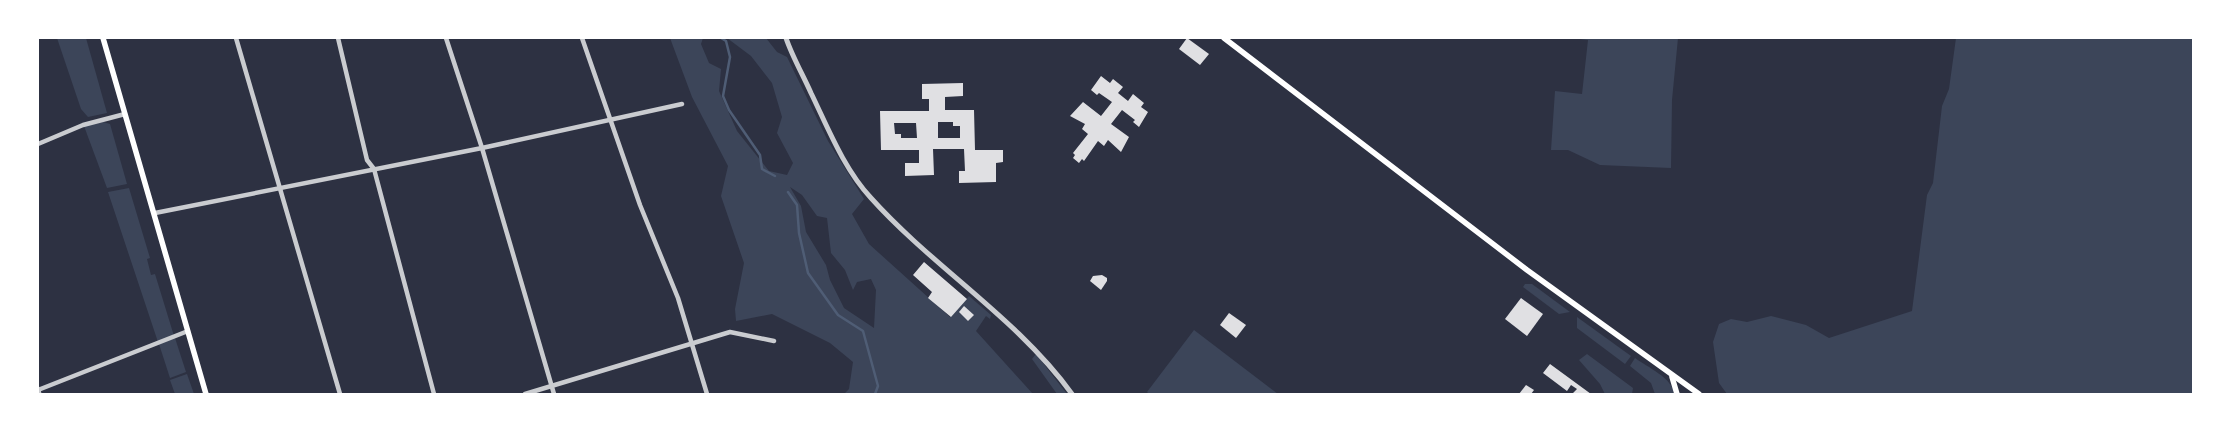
<svg xmlns="http://www.w3.org/2000/svg" width="2231" height="432" font-family="'Source Serif 4',serif">
<style>
.green{fill:#3c4559;fill-rule:evenodd}
.lines{fill:none;stroke-linecap:round;stroke-linejoin:round}
.stream{stroke:#4f5d75;stroke-width:2.5}
.building{fill:#e0e0e3;fill-rule:evenodd}
.minor{stroke:#caccd0;stroke-width:4.5}
.tertiary{stroke:#caccd0;stroke-width:5}
.secondary{stroke:#fff;stroke-width:5.5}
</style>
<rect width="100%" height="100%" fill="#2d3142"/>
<!-- green -->
<g class="green">
<path d="M57,38h29l21,75 -19,4 -7,-8z"/>
<path d="M670,38h33l-2,6 8,19 12,6 -2,22 18,40 32,40 18,4 6,-12 -16,-30 5,-16 -10,-34 -21,-27 -24,-18h39l11,14 10,5 41,84 36,58 -12,15 17,30 81,73 19,-21 22,19 -1,4 -4,-3 -10,15 57,63h-189l5,-5 4,-27 -23,-19 -58,-29 -36,7 -1,-12 9,-46 -23,-67 7,-30 -36,-69zM790,187l12,8 15,21 10,2 4,35 14,17 8,20 4,-8 14,-3 5,11 -2,38 -30,-20 -14,-28 -4,-15 -20,-33 -5,-26z"/>
<path d="M1572,38h106l-6,62 -1,68 -71,-3 -32,-15h-17l4,-59 27,3 6,-54z"/>
<path d="M1956,38h237v356h-466l-8,-11 -6,-41 6,-18 12,-5 16,3 24,-6 35,9 23,13 83,-27 15,-116 6,-12 9,-77 7,-17z"/>
<path d="M103,122l7,2 17,60 -20,4 -23,-62z"/>
<path d="M129,188l21,70 -3,1 4,16 4,-1 19,62 -16,6 -50,-150z"/>
<path d="M1525,284h7l38,28 -11,2 -36,-27z"/>
<path d="M1577,317l54,39 -6,8 -48,-36z"/>
<path d="M1194,330l84,64h-129l-2,-2z"/>
<path d="M175,338l11,34 -16,6 -11,-34z"/>
<path d="M1036,354l31,40h-10l-25,-35z"/>
<path d="M1587,354l46,34 -1,6h-27l-5,-10 -21,-24z"/>
<path d="M1635,358c12,9 38,20 39,36h-19l-4,-11 -21,-17z"/>
<path d="M187,374l7,20h-19l-5,-14z"/>
</g>
<g class="lines">
<!-- stream -->
<g class="stream">
<path d="M721,38l5,3 4,16 -7,39 6,14 31,45 2,14 13,7"/>
<path d="M788,192l9,13 2,28 9,40 30,42 25,16 15,55 -3,8"/>
</g>
</g>
<!-- building -->
<g class="building">
<path d="M1187,38l22,16 -9,11 -21,-16z"/>
<path d="M1101,76l9,7 3,-4 10,8 -5,6 10,8 5,-7 11,9 -3,4 7,5 -9,15 -6,-5 2,-2 -13,-10 -11,14 18,13 -8,15 -13,-12 -4,6 -6,-5 -14,20 -2,-2 -3,4 -6,-5 2,-3 -2,-2 15,-19 -6,-5 3,-5 -15,-8 13,-14 18,14 11,-14 -13,-9 -2,2 -6,-5z"/>
<path d="M963,83v13l-18,1v13h29l1,40h28v12l-7,1v19l-37,1v-12h6l-1,-22h-31l1,26 -29,1v-13h14v-13h-38l-1,-39h49v-12h-7v-15zM938,122h15v4h7v12h-22zM894,123h22l1,15h-16v-4h-6z"/>
<path d="M924,262l43,37 -16,18 -23,-19 4,-6 -19,-17z"/>
<path d="M1102,275l5,3v3l-6,9 -11,-9 3,-5z"/>
<path d="M1521,298l22,16 -16,22 -22,-17z"/>
<path d="M964,306l10,9 -6,6 -9,-9z"/>
<path d="M1229,313l17,12 -10,13 -16,-13z"/>
<path d="M1550,364l41,30h-19l5,-5 -6,-4 -4,6 -24,-18z"/>
<path d="M1526,385l8,5 -3,4h-12z"/>
</g>
<g class="lines">
<!-- minor -->
<g class="minor">
<path d="M236,38l104,356"/>
<path d="M338,38l29,122 7,9 60,225"/>
<path d="M446,38l36,110 72,246"/>
<path d="M582,38l58,167 38,93 29,96"/>
<path d="M38,144l45,-19 42,-11"/>
<path d="M155,213l327,-65 200,-44"/>
<path d="M38,390l150,-59"/>
<path d="M525,394l205,-62 44,9"/>
</g>
<!-- tertiary -->
<g class="tertiary">
<path d="M786,38c6,18 17,37 25,55 17,35 33,76 60,105 63,70 146,120 201,196"/>
<path d="M38,389l1,5"/>
</g>
<!-- secondary -->
<g class="secondary">
<path d="M103,38l103,356"/>
<path d="M1224,38l303,232 172,124"/>
<path d="M1672,377l5,17"/>
</g>
</g>
<!-- border -->
<rect width="2231" height="432" fill="none" stroke="#ffffff" stroke-width="78"/>
</svg>
